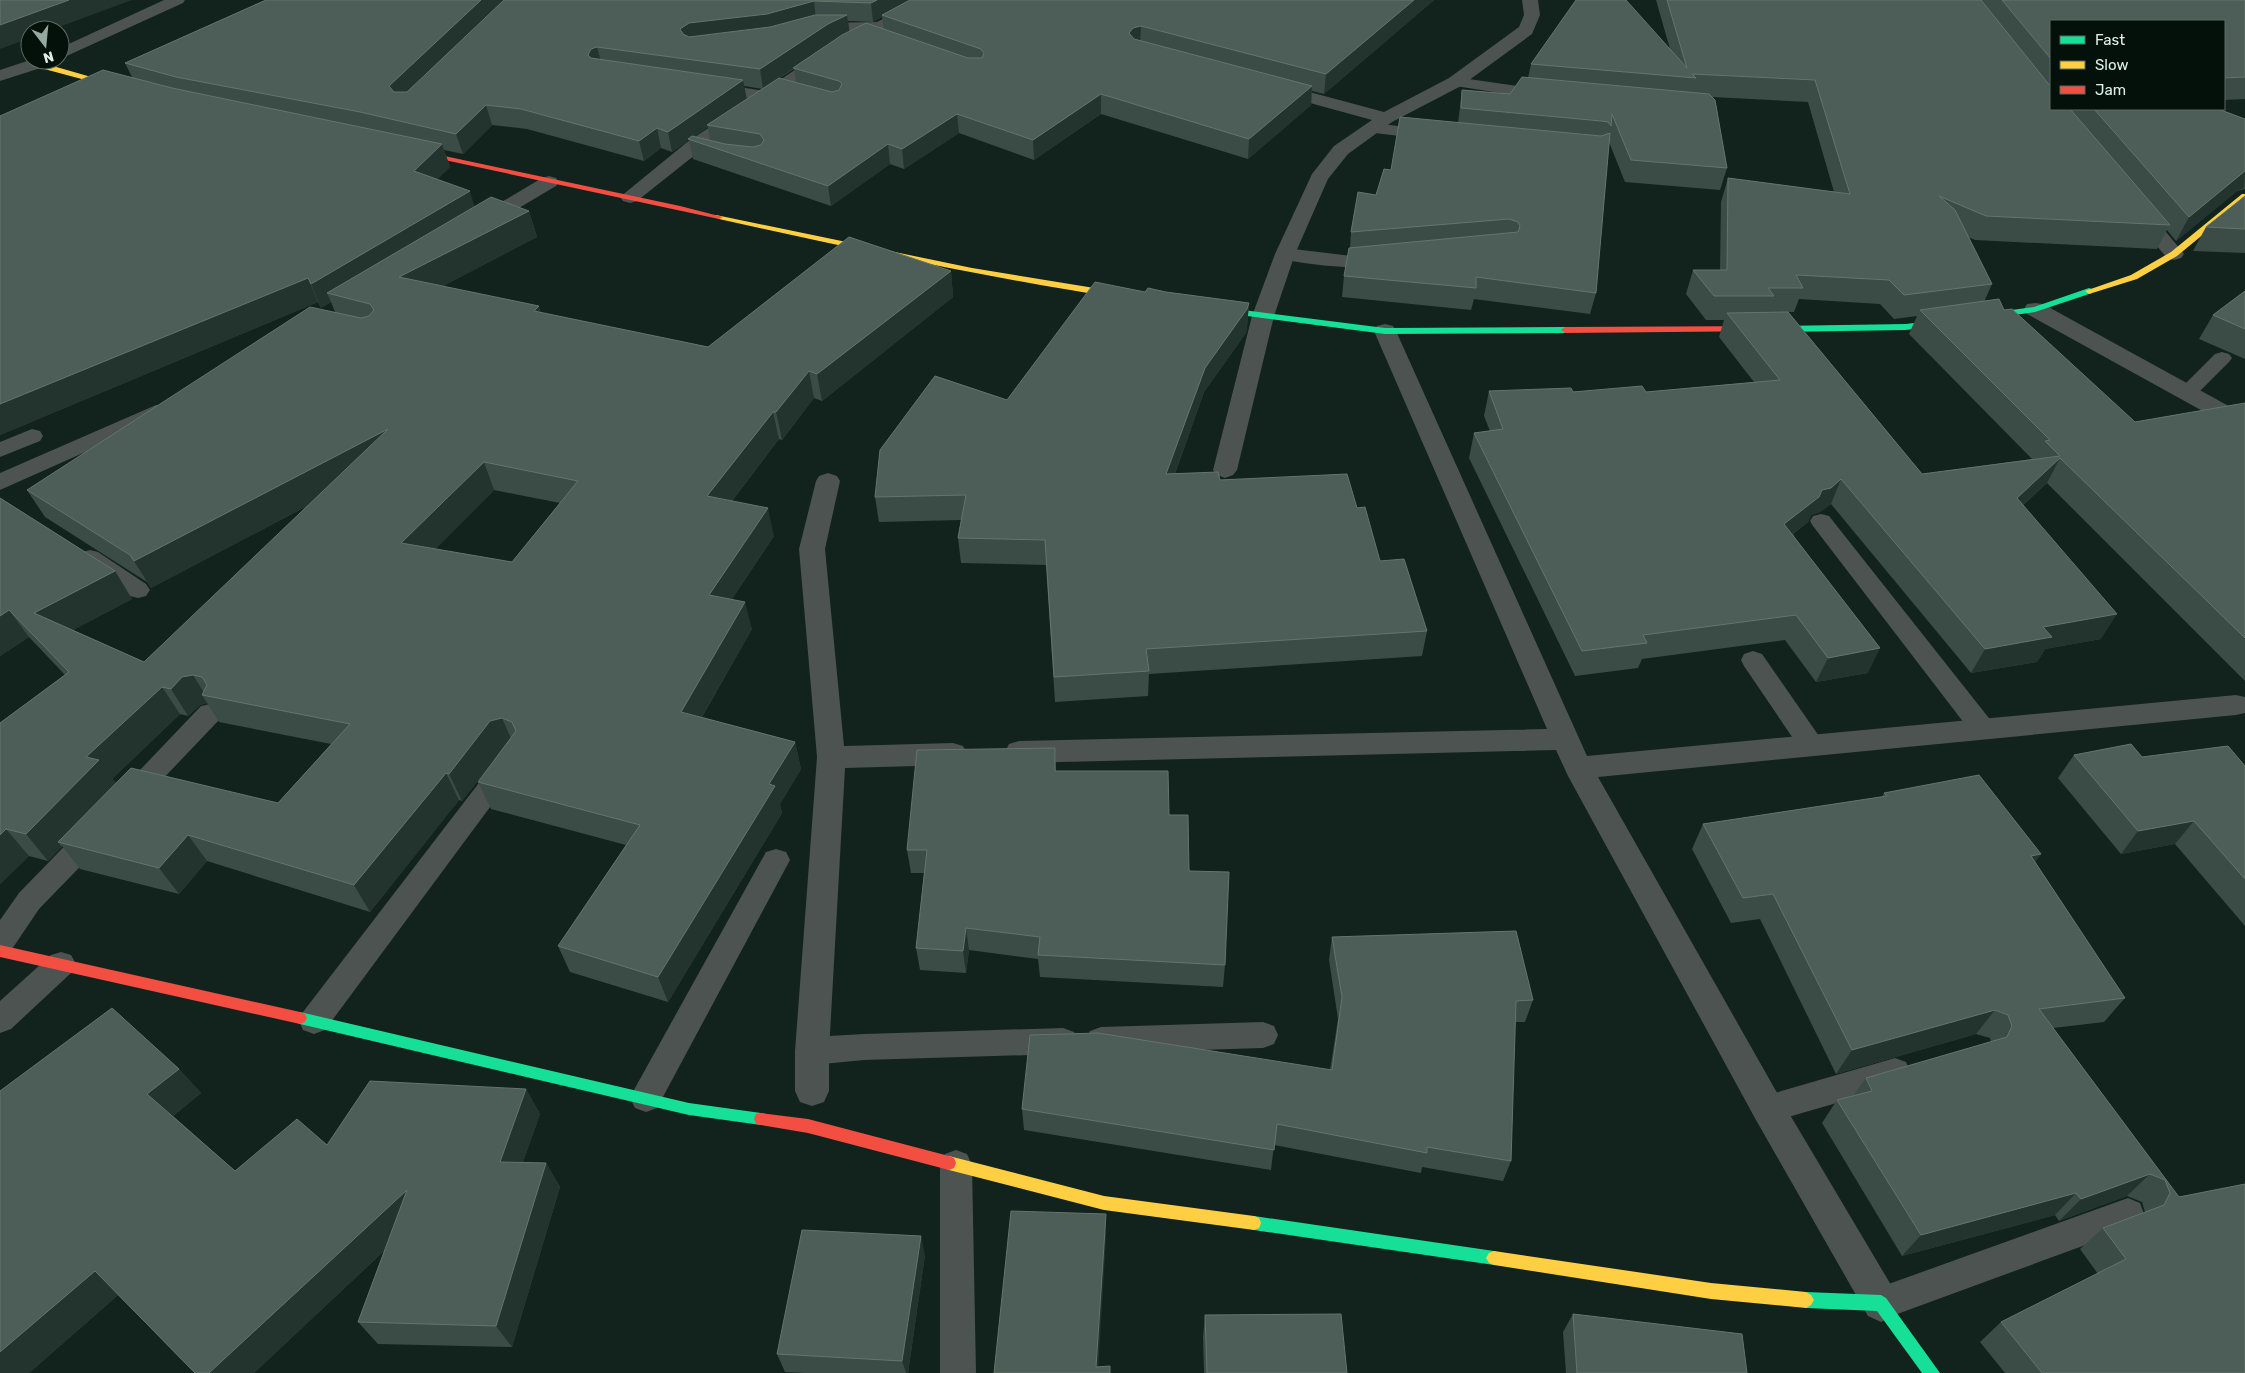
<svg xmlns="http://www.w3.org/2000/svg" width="2245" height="1373" font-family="Rubik,sans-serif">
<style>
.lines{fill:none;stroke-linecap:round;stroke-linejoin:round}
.lane{fill:#4c5350;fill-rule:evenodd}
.street{fill:#4c5350;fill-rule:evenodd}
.fast{fill:#16e098;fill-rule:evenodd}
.slow{fill:#ffcf43;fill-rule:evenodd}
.jam{fill:#f24e42;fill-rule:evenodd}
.wall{fill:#3a4c45;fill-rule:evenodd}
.shaded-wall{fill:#22342d}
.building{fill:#4c5e57;stroke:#63756d;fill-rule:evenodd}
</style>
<rect width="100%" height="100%" fill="#11231c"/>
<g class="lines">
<!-- lane -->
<g class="lane">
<path d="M881,22l5,2 3,3 -3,3 -72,3 -5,-2 -3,-3 3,-3 5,-2z"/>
<path d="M1455,77l90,13 6,2 2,3 -2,3 -6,2 -96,-15 -2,-3 2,-3z"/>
<path d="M712,83l54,8 6,2 2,3 -2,3 -6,2 -60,-10 -2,-3 2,-3z"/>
<path d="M1373,123l59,7 6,1 2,4 -2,4 -6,1 -65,-8 -2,-4 2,-4z"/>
<path d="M1285,248l67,8 28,-2 7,2 2,4 -2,4c-29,7 -80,1 -109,-6l-2,-4 2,-4z"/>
<path d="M2222,352l7,2 3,4 -3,4 -35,35 -7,2 -7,-2 -3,-4 3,-4 35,-35z"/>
<path d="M32,429l8,2 3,5 -3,5 -40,16v-15z"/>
<path d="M1821,514l8,2 163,206 4,7 -4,7 -9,3 -9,-3 -161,-210 -3,-5 3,-5z"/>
<path d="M90,550l8,2 48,32 4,6 -4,6 -8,2 -8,-2 -48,-32 -4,-6 4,-6z"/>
<path d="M1753,651l9,3 59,85 4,7 -4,7 -9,3 -9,-3 -59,-87 -3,-6 3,-6z"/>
<path d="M210,704l9,2 4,7 -4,7 -81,85 -9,3 -9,-3 -4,-7 4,-7 81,-85z"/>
<path d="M504,759l9,3 4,7 -4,7 -188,254 -11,4 -11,-4 -4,-9 4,-9 192,-250z"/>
<path d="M94,823l10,3 4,8 -4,8 -65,67 -29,43 -10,3v-35l19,-27 65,-67z"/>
<path d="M776,849l10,3 4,8 -133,248 -11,4 -11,-4 -5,-10 5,-10 131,-236z"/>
<path d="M61,952l10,3 5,9 -5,9 -60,56 -11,4v-32l51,-46z"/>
<path d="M1263,1022l11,4 4,9 -4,9 -11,4 -162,5 -11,-4 -4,-9 4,-9 11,-4z"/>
<path d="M1063,1028l11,4 4,9 -4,9 -11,4 -199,6 -52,5 -11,-4 -4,-10 4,-10 11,-4 52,-3z"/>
<path d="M1895,1058l11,4 4,10 -4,10 -11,4 -127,37 -11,-4 -5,-10 5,-10 11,-4z"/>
<path d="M956,1150l11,4 5,11 4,208h-36v-208l5,-11z"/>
<path d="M2128,1198l12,5 4,11 -4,11 -259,95 -12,-5 -5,-12 5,-12z"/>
</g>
<!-- street -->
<g class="street">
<path d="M164,0h21l-2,3 -123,56v-11z"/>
<path d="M920,0h20l-2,3 -94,50 -144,98 -63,50 -7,2 -7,-2 -3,-4 66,-54 146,-98z"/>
<path d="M1522,0h16l2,15 -8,19 -71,52 -69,36 -44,32 -20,25 -33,75 -21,62 -37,154 -4,5 -8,3 -8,-3 -4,-5 39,-154 23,-62 37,-80 22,-28 38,-26 -102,-28 -3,-4 3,-4 6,-1 108,29 65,-34 70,-51 5,-12z"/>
<path d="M30,60h26l-3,4 -53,17v-11z"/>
<path d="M549,176l7,2 3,4 -3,4 -69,41 -7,2 -7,-2 -3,-4 3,-4 69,-41z"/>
<path d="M2138,205l7,2 36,43 3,4 -3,4 -7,2 -7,-2 -36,-43 -3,-4 3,-4z"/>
<path d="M2035,303l8,1 202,111v17l-8,-2 -210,-116 -3,-5 3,-5z"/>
<path d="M1385,324l8,2 3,5 191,425 649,-61 9,2v16l-9,2 -638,62 182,321 114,192 6,13 -6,13 -13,6 -13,-6 -112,-196 -188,-344 -12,-26 -537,13 -10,-3 -4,-8 4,-8 10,-3 528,-12 -173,-398 3,-5z"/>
<path d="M156,405l8,2 4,5 -4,5 -164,73v-17z"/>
<path d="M828,473l9,3 3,5 -15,68 19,197 109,-3 10,3 4,8 -4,8 -10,3 -108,3 -16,283v40l-5,11 -12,4 -12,-4 -5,-11v-40l22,-294 -18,-208 17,-68 3,-5z"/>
</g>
<!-- fast -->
<g class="fast">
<path d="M2089,288l3,1v4l-57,19 -129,18 -134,2 -4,-3 4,-3 134,-2 128,-17z"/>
<path d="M1212,306l173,22 180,-1 4,3 -4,3 -180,1 -176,-23 -1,-2z"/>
<path d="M300,1012l389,91 72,10 5,1 2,5 -2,5 -5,1 -72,-10 -389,-91 -5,-2 -2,-4 2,-4z"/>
<path d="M1254,1216l240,35 5,2 3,5 -3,5 -5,2 -240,-35 -5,-2 -2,-5 2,-5z"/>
<path d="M1806,1292l75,3 5,3 54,75h-18l-45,-62 -71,-3 -5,-3 -3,-5 3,-5z"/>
</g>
<!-- slow -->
<g class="slow">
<path d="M33,62h6l87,25 -7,2 -86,-23z"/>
<path d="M2242,194h3v6l-68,56 -40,23 -48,15 -4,-3 46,-16 40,-23z"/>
<path d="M716,215l256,53 153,25 4,3 -4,3c-136,-21 -271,-50 -406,-80l-4,-2z"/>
<path d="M949,1156l155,40 150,20 5,2 2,5 -2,5 -5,2 -150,-20 -155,-40 -5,-2 -2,-5 2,-5z"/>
<path d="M1494,1251l217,32 95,9 5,3 3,5 -3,5 -5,3 -95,-9 -217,-34 -5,-2 -3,-5 3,-5z"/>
</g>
<!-- jam -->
<g class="jam">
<path d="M407,148l273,58 43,11 -4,2 -312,-67z"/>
<path d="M1772,326l4,3 -1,2 -210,2 -4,-3 4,-3z"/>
<path d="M0,945l300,67 5,2 2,4 -2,4 -5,2 -300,-67z"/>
<path d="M761,1113l47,6 141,37 5,2 2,5 -2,5 -5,2 -141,-37 -47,-8 -5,-1 -2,-5 2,-5z"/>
</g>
</g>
<!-- wall -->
<g class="wall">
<path d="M266,0h1168l-110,94 -12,-3 -1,14 -63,54 -147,-45 -67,46 -75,-27 -55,36 -14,-5 -59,42 -138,-47 -4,-19 -17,12 -11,-4 -17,13 -117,-32 -35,-4 -29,29 -19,-4 6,17 -13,12 37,27 55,5 8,26 -94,49 98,27 167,34 243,-76 2,26 -131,104 -8,-3 -32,42 -3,-1 -47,62 42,35 -42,63 20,30 -50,88 93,25 6,27 -21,35 2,9 -114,189 -98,-30 -12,-26 68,-101 -135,-36 -13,-27 25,-33 -41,52 -3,-1 -89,112 -163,-51 -28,33 -99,-25 -18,-23 -14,15 -19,-5 -29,28v-161l65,-48 -36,-38 -29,19v-158l115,73 17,28 -59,31 71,32 165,-157 -158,83 -4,-6 -102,-65 -18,-27 308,-178 -4,-10 -10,6 -3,-6 -318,133v-319l132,-39 -7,-14zM882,17l2,12 -35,3 -1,-11 25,1zM794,69l2,13 -16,-4zM744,86l19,3 -17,10zM708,127l2,13 -16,-3zM494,490l66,13 -48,59 -77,-13zM207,703l12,19 112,22 -53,59 -162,-20 -4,-4 68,-65 8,2 12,-11z"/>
<path d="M1656,0h589v99l-21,1v-79h-173v88h167l27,10v70l-8,2 -61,50 -9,-11 -10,19 -182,-9 -7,-3 24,47 -8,18 20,8 131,112 110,-19v278l-198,-198 -24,22 78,134 -56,10 -8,13 -66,11 -140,-169 -11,8 -9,3 -3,7 -15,12 75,139 -52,9 -31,-42 -143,19 -4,9 -63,8 -106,-218 5,-25 16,-2 -6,-15 5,-25 157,1 108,-10 -35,-45 5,-17h-18l-20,-26 7,-24h27l1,-68 7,-24 106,14 -26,-90 -96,-5 15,71 -7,22 -95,-8 -16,-40 -13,151 -6,21 -116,-15 -3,11 -129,-13 2,-21 6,-28 1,-16 25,-37 15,-25 67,-47 4,-33 48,4 18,-16 3,-14 139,-15zM1799,299l81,5 14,15 23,-3 -8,18 123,125 -110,15 -134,-162h6z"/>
<path d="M2245,196v57l-52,-2 13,-24z"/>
<path d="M2245,291v68l-46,-20 14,-24z"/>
<path d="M1145,292h21l83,11 -2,24 -1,6 -42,59 -29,82 45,6 137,28 23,53 47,70 -5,25 -273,18 -1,22 -93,6 -9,-137 -85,-2 -3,-25 3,-18 -82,2 -4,-25 132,-97z"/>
<path d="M1055,748l1,23 113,44 56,150 -2,22 -183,-10 -2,-18 -69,-9 -3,23 -46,-3 -4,-22 8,-75h-13l-4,-23z"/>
<path d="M2074,755l68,2 103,9v160l-70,-82 -54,10 -63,-76z"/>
<path d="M1884,793l157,61 -6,8 90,136 -21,24 -51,6 126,169 66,176h-240l-25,-31 21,-20 97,-48 -18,-25 23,-21 42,-16 -3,-10 -15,-6 -68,25 -4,-6 -153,41 -80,-133 15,-23 16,-4 13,-18 125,-36 -1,-4 -14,-4 -140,40 -76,-155 -29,4 -39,-74 11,-25 179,-27z"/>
<path d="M1332,937l201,63 -8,22h-10l-4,139 -8,20 -81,-14 -1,6 -147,-28 -3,25 -247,-40 -2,-21 308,-39 8,-51 -9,-59z"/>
<path d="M179,1069l22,24 -28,23 62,55 291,-82 14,25 -17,48 23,1 14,24 -48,160 -134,-3 -20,-22 27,-72 -131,123h-59l-77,-78 -89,78h-29z"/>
<path d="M925,1255l-17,118h-103l-20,-1 -8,-18z"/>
<path d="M1573,1314l174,59h-181l-3,-41z"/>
<path d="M1205,1315l142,58h-143l-1,-36z"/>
</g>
<!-- shaded-wall -->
<g class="shaded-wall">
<path d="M69,0h63l-81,30h-21v8l-30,11v-24z"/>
<path d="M481,0h25l-110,106 -7,-20z"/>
<path d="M877,0h39l-34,15v2l-9,5 -2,-19z"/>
<path d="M1414,0h20l-110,94 2,-20z"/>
<path d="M814,1l2,19 -132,28 -4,-19 9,-6z"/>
<path d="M847,15l3,19 -19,9 -68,46 -3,-20 68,-45z"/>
<path d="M1141,26l-1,19 -11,7v-19l4,-5z"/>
<path d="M597,47l5,19 -7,2 -7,-13 3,-6z"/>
<path d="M743,80l4,20 -40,25 1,2 -18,13 -2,-1 1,1 -17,12 -4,-20z"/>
<path d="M1312,86l-1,19 -63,54 1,-20z"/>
<path d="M1101,94v20l-67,46 -1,-20z"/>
<path d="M486,105l6,20 -29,29 -7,-20z"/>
<path d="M957,114l2,19 -55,36 -2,-20z"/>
<path d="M657,128l4,20 -17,13 -5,-20z"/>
<path d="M442,144l8,23 -27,27 -9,-23z"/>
<path d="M888,144l2,20 -59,42 -3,-20z"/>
<path d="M2245,171l-1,17 -7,3 -61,50 13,-24z"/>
<path d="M470,191l7,24 -150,78 4,9 -10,6 -10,-24z"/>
<path d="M529,211l8,26 -127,66 -11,-26z"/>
<path d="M951,271l2,26 -131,104 -5,-27z"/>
<path d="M308,278l10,24 -318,133v-31z"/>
<path d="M1249,303l-2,24 -1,6 -42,59 -38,107v-25l39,-106z"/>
<path d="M539,306l9,27 -14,-22z"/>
<path d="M809,371l5,27 -32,42 -6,-28z"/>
<path d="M773,412l6,27 -65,85 -7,-28z"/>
<path d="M388,429l12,28 -249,131 -17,-27z"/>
<path d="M2060,458l-13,25 -44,39 14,-24z"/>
<path d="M484,462l10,28 -80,81 -13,-28z"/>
<path d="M1841,479l-10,25 -11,8 -9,3 -3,7 -34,26 10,-24 38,-34z"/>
<path d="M768,508l6,28 -58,87 -7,-28z"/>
<path d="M115,571l17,28 -78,41 -20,-27z"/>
<path d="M745,602l7,27 -63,110 -8,-27z"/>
<path d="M9,610l20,27 -29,19v-40z"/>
<path d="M2117,614l-16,25 -56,10 -8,13 -66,11 14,-24 58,-22z"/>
<path d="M1880,648l-12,25 -52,9 12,-24z"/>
<path d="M193,675l13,21 -4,-1 5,8 -7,2 -12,11 -17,-27 11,-12z"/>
<path d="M162,687l18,27 -68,65 7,9 -61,54 4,5 -14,14 -22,-27 60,-77z"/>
<path d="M502,718l12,27 -11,4 -41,52 -13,-27 41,-53z"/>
<path d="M795,742l6,27 -21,35 2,9 -114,189 -10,-25 111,-193z"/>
<path d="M446,773l13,27 -89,112 -16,-27z"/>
<path d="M2194,821l-19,23 -54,10 17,-23z"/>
<path d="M6,829l23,27 -29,28v-49z"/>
<path d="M188,835l19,26 -28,33 -20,-26z"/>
<path d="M2041,854l-18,25 8,-23z"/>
<path d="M966,928l3,22 -3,23 -3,-22z"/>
<path d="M1995,1010l-19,24 -140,40 16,-24z"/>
<path d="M179,1069l22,24 -31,25 -23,-24z"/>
<path d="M526,1089l14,25 -25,71 -15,-23z"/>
<path d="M546,1163l14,24 -48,160 -16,-21z"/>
<path d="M2150,1174l-23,22 -68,25 22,-22z"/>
<path d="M407,1190l17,23 -170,160h-45z"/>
<path d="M2076,1193l-21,22 -153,41 19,-21z"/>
<path d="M1106,1214v24l-8,135 -2,-6z"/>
<path d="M921,1236l4,19 -17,118h-2l-4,-12z"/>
<path d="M95,1271l25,22 -91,80h-29v-21z"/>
</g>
<!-- building -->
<g class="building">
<path d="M0,0h69l-69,25z"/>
<path d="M266,0h215l-92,86 5,6h13l97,-92h373l-6,3 -57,-2 -47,13 -78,9 -9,6 3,5 6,3 81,-10 45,-12h32l-19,9 -68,45 -163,-22 -6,2 -3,6 3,3 152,22 -75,52 -11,-4 -18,13 -118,-32 -35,-4 -30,29 -96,-22 -184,-35 -51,-14z"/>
<path d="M910,0h504l-88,74 -185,-48 -8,2 -4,5 5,6 178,47 -63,53 -148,-45 -68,46 -76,-26 -55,35 -14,-5 -60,42 -140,-47 4,-3 33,8 28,3 8,-2 3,-5 -4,-6 -53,-9 72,-47 53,14 7,-2 3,-6 -3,-3 -46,-13 49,-33 24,-12 102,35h14l2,-5 -3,-4 -99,-34z"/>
<path d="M1576,0h50l61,68 -20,-68h314l70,87v22h19l100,116 -184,-9 -47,-20 16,14 37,74 -88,11 -15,-15 -93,-5 7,13h-35l6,8h-60l-21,-26h34l1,-92 122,16 -35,-114 -123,-6 4,4 -165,-14z"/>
<path d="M2002,0h243v77l-21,1v-57h-173v38z"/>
<path d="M103,70l69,18 270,56 -28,27 56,20 -159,93 -3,-6 -308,126v-288z"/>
<path d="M1522,77l187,17 6,6 12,68 -96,-8 -19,-46 -1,12 -3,-4 -7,-1 -140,-13 1,-18 48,4z"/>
<path d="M2094,109h124l27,10v52l-56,46z"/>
<path d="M1400,117l201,19 9,-3 -14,160 -120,-16v11l-132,-12 5,-28 169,-16 2,-6 -2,-4 -9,-3 -158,13 7,-40 18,3 8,-26 7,1z"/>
<path d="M2245,196v33l-39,-2z"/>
<path d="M491,197l38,14 -130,66 140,29 -5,5 174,36 141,-110 102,34 -134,103 -8,-3 -33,41h-3l-66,84 61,12 -59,87 36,7 -64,110 114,30 -26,42 6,2 -117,191 -100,-31 82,-121 -162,-43 38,-51 -4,-9 -10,-4 -12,3 -41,53 -3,-1 -92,112 -166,-50 -29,33 -101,-26 73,-74 147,35 72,-79 -148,-29 5,-10 -5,-8 -9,-2 -11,2 -11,12 -9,-2 -76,70 13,3 -73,74 -20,-5 -6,6v-112l69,-51 -60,-62 -9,6v-118l115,73 -81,42 110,49 244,-233 -254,132 -4,-6 -103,-65 283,-183 51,11 8,-2 5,-6 -4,-6 -43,-11zM484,462l94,19 -66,81 -111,-19z"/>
<path d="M1095,282l50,10 3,-4 18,4 83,11 -2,6 -42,59 -39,106 52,-2 2,8 127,-6 10,34 8,-1 15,54 24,-2 23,72 -281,18 3,22 -95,6 -9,-137 -87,-2 8,-43 -91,2 5,-47 55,-74 72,24z"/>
<path d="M2245,291v38l-32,-14z"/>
<path d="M1999,299l5,11 8,-1 123,113 110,-19v235l-185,-180 -43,40 100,116 -74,13 9,10 -67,12 -144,-170 -10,9 -9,2 -3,7 -35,27 96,124 -52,10 -32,-43 -153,20 4,8 -65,8 -108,-218 29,-4 -14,-38 82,-3 2,4 69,-6 4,6 134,-12 -53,-67 61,-1 134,162 138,-18 -15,-15 5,-1 -130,-130z"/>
<path d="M2131,744l11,13 86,-11 17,20v113l-51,-58 -56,10 -64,-76z"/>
<path d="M1055,748v23h113l1,44h19l1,56 40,1 -4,93 -187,-10 2,-18 -74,-9 -3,23 -47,-3 11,-98h-20l10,-100z"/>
<path d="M1979,775l62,79 -10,2 94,142 -86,11 140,188 66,-13v189h-203l-41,-51 125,-63 -23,-31 61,-23 6,-12 -5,-13 -15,-6 -69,25 -5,-6 -155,42 -84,-135 35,-9 -6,-13 141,-41 5,-11 -4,-11 -13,-5 -143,40 -79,-156 -30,4 -40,-74 184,-28 -3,-3z"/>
<path d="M1516,931l17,69 -17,1 -5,160 -84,-14v6l-150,-29 -3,26 -252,-41 8,-74 68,-2 234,37 10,-73 -10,-60z"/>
<path d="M112,1008l67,61 -32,25 88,77 62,-52 30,26 43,-64 156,8 -26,73 46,1 -50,163 -138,-4 49,-132 -198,183h-14l-100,-102 -95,81v-261z"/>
<path d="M1011,1211l95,3 -10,153 14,-1v7h-116z"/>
<path d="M802,1230l119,6 -19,125 -125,-7z"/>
<path d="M1341,1314l6,59h-140l-2,-58z"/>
<path d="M1573,1314l169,20 5,39h-170z"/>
</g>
<!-- legend -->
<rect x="2050" y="20" width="175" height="90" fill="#04100a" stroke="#5b6a62"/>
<rect x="2060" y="36" width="25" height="8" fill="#16e098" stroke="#5b6a62"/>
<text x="2095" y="45" font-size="15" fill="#def1e7">Fast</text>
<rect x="2060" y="61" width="25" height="8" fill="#ffcf43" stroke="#5b6a62"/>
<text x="2095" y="70" font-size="15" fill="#def1e7">Slow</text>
<rect x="2060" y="86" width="25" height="8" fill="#f24e42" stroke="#5b6a62"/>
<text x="2095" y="95" font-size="15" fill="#def1e7">Jam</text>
<!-- north arrow -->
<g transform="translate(45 45) rotate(164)"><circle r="24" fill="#04100a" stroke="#5b6a62"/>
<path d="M0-4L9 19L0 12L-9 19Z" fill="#96a9a0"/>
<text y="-8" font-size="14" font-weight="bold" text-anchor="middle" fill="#def1e7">N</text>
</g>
</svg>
